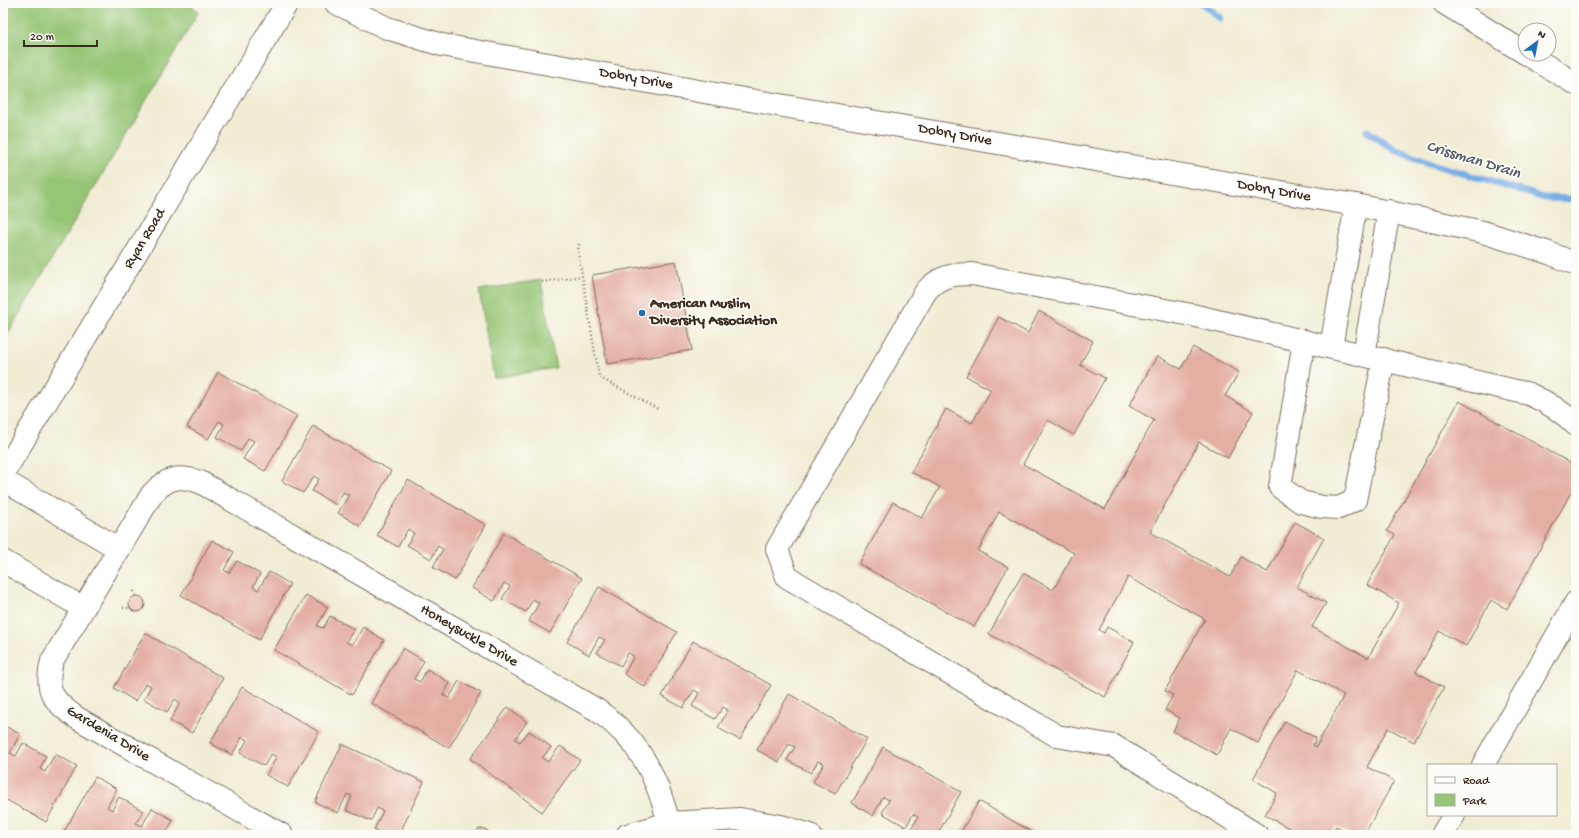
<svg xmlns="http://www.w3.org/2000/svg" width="1579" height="838" font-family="'Gochi Hand',sans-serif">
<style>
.green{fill:#95c575;stroke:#68784a}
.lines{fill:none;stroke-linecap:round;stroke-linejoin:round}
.stream{stroke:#79ade6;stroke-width:7}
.building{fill:#e4afa3}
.minor-casing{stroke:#7b6e5e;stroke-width:24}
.major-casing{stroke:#7b6e5e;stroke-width:24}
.highway-casing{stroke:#7b6e5e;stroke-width:24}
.path{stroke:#7b6e5e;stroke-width:2.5;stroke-dasharray:1 3;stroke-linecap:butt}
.minor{stroke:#fff;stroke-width:22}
.major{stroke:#fff;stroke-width:22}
.highway{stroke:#fff;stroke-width:22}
.poi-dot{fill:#1f6fb2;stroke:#fdfcf7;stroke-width:1.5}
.labels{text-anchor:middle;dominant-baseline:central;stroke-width:3.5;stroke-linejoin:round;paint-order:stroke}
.street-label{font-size:15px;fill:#3b2a1e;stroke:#fdfcf7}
.poi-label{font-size:15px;font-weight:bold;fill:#3b2a1e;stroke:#fdfcf7;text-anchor:start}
.water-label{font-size:16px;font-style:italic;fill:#515864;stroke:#fdfcf7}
</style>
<rect width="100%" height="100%" fill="#fdfcf7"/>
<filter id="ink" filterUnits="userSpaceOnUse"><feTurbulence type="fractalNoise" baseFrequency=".025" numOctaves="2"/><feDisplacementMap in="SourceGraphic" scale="8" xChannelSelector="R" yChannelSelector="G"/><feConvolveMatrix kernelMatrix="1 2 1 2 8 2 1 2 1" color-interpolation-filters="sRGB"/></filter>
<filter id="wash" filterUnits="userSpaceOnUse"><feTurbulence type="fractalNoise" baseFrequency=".012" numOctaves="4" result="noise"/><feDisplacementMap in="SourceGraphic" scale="16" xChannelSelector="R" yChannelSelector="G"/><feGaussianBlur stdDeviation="0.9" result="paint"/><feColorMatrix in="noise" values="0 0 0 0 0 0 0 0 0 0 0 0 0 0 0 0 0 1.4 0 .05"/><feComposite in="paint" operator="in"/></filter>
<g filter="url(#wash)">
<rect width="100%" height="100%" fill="#f1ecd4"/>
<!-- green -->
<g class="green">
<path d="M3,3h188l7,10 -195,329z"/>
<path d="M541,280l15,88 -62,10 -15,-88z"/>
</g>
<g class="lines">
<!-- stream -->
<g class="stream">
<path d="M1202,3l18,15"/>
<path d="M1367,131l28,19 34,13 116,35 31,1"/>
</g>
</g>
<g id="blocks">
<!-- building -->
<g class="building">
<path d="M676,261l16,89 -85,14 -15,-89z"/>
<path d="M1039,311l54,30 -13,24 25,13 -31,57 -26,-15 -25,44 82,45 49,-89 -25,-14 28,-50 24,13 12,-22 46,25 -14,24 28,16 -25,46 -29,-16 -49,90 80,45 11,-20 26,15 28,-50 29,16 -27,49 29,16 -14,24 56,31 31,-55 -32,-18 28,-50 -8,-4 72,-130 117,65v17l-69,126 -16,-9 -25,46 -27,-15 -23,41 28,15 -30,55 -26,-14 -21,39 27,14 -30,54h-12l-16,-9 -5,9h-29l-37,-20 12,-22 -24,-14 32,-58 31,17 -3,7 3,2 28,-52 -46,-25 -40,73 -27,-15 -14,27 -44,-24 7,-13 -15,-8 8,-15 -8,-4 40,-72 -77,-42 -29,53 5,3 3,-6 27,15 -29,55 -116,-63 34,-61 30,17 21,-37 -75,-41 -21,39 30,16 -34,60 -115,-63 34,-62 29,16 18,-31 -29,-15 35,-63 26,14 19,-33 -25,-14 33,-59 29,16z"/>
<path d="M218,372l79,44 -32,55 -22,-12 11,-18 -6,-3 -7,13 -24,-14 7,-13 -5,-3 -11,18 -21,-12z"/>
<path d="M313,426l78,45 -31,55 -22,-13 11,-18 -6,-3 -7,13 -24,-14 7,-12 -5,-3 -11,17 -21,-12z"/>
<path d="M408,480l78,45 -31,55 -22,-13 10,-18 -5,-3 -7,13 -24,-14 7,-12 -6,-4 -10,18 -21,-12z"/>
<path d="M504,533l78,45 -32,55 -21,-12 10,-18 -6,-4 -7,13 -24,-13 8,-13 -6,-3 -10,18 -22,-13z"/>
<path d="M212,540l22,12 -10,18 5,3 8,-12 23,13 -7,13 5,3 11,-18 21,12 -31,56 -78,-45z"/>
<path d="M599,587l78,45 -32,55 -21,-13 10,-18 -6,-3 -7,13 -24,-13 8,-13 -6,-3 -10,18 -22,-13z"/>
<path d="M306,595l22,12 -11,19 6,2 7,-12 24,13 -8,13 6,3 11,-18 21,13 -32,55 -78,-45z"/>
<circle cx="137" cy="604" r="8"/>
<path d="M145,633l78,45 -31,55 -22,-12 10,-18 -5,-4 -8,13 -23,-13 7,-13 -5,-3 -11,18 -21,-13z"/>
<path d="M693,641l78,44 -31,55 -22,-12 10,-18 -5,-3 -8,12 -11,-6 -12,-7 7,-13 -5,-3 -11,18 -21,-12z"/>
<path d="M403,648l21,13 -10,18 6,3 7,-13 23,14 -7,12 6,3 10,-17 22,12 -32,55 -78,-45z"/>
<path d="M242,687l77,45 -31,55 -22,-12 11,-18 -6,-3 -7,12 -24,-13 7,-13 -5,-3 -10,18 -22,-12z"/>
<path d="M789,694l78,45 -32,55 -22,-12 11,-18 -6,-3 -7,12 -24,-13 8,-13 -6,-3 -10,18 -22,-12z"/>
<path d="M508,707l19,15 -12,17 5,3 9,-11 22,16 -9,11 6,4 12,-16 20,14 -38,52 -72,-53z"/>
<path d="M3,725l17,9 -10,19 6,3 7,-13 23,13 -6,13 5,3 10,-18 22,12 -31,56 -43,-24z"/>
<path d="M342,744l82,38 -25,53h-14l-11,-5 9,-19 -6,-3 -6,13 -25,-11 6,-14 -5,-2 -9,19 -23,-11z"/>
<path d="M883,747l78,45 -24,43h-29l10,-18 -5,-3 -7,13 -24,-14 7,-13 -6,-3 -10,19 -21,-13z"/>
<path d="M95,777l22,12 -10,18 5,3 7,-13 24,14 -7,12 6,3 10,-18 21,12 -8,15h-96l-5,-3z"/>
<path d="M979,801l39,23 19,11h-78z"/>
<path d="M479,829h6l7,6h-19z"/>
</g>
</g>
</g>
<g filter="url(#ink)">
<use href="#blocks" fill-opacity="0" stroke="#7b6e5e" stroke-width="1"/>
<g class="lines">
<!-- minor casing -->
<g class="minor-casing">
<g id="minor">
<path d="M336,3l51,25 55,17 279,50 635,110 127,27 66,21 27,11"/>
<path d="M1304,341l-24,146 21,15 21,5 17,1 16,-8 29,-141"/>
<path d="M1331,347l25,-142"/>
<path d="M1364,355l25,-144"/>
<path d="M3,480l116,69"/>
<path d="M3,561l80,47"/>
<path d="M1483,765l93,-163"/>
<path d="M282,835l-205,-117c-24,-17 -33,-27 -25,-57l100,-167c16,-17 26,-19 48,-12l397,228c42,30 59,64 72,113l71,-4 41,7 29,9"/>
<path d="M627,835l42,-12"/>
<path d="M1257,835l-143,-89 -57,-10 -270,-159 -10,-28 149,-258c13,-15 27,-17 46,-17l220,41 337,79c18,8 33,17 47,31"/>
<path d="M1442,835l12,-20"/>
</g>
</g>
<!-- major casing -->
<g class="major-casing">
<path id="major" d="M3,474l284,-471"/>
</g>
<!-- highway casing -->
<g class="highway-casing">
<g id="highway">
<path d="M1444,3l81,50"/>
<path d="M1527,54l49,30"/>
</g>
</g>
<!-- path -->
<g class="path">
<path d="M579,244l-1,7 21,126 59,32"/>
<path d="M542,282l40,-6"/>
<path d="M134,591l2,5"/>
<path d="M123,608h6"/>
</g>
<!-- minor -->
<use href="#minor" class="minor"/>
<!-- major -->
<use href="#major" class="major"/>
<!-- highway -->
<use href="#highway" class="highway"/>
</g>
</g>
<!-- markers -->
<circle class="poi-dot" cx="642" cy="313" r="4"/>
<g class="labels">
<!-- street labels -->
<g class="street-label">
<text transform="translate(636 79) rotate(10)">Dobry Drive</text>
<text transform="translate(955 135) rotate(10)">Dobry Drive</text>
<text transform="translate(1274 191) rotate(10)">Dobry Drive</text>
<text transform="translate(145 239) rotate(-59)">Ryan Road</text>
<text transform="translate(469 636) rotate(30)">Honeysuckle Drive</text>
<text transform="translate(108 734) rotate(31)">Gardenia Drive</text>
</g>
<!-- poi labels -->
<g class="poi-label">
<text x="650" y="304">American Muslim<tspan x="650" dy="17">Diversity Association</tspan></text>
</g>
<!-- water labels -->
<g class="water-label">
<text transform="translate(1473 161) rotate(17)">Crissman Drain</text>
</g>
</g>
<!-- margin -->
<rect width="1579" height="838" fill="none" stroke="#fdfcf7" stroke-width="16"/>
<!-- legend -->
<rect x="1427" y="764" width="130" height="52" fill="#fdfcf7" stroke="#afa8a0"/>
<rect x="1435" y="777" width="20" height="6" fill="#ffffff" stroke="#afa8a0"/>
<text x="1463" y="784" font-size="12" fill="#3b2a1e">Road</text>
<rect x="1435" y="794" width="20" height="12" fill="#95c575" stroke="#afa8a0"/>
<text x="1463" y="804" font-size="12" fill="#3b2a1e">Park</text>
<!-- north arrow -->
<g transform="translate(1537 42) rotate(32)"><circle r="19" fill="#fdfcf7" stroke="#afa8a0"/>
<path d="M0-3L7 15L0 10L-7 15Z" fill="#1f6fb2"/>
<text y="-6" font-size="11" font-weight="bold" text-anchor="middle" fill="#3b2a1e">N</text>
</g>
<!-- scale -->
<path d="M24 40v6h73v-6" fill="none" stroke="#3b2a1e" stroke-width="2"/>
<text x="30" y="40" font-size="12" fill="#3b2a1e" stroke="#fdfcf7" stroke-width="3" paint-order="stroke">20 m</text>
</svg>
